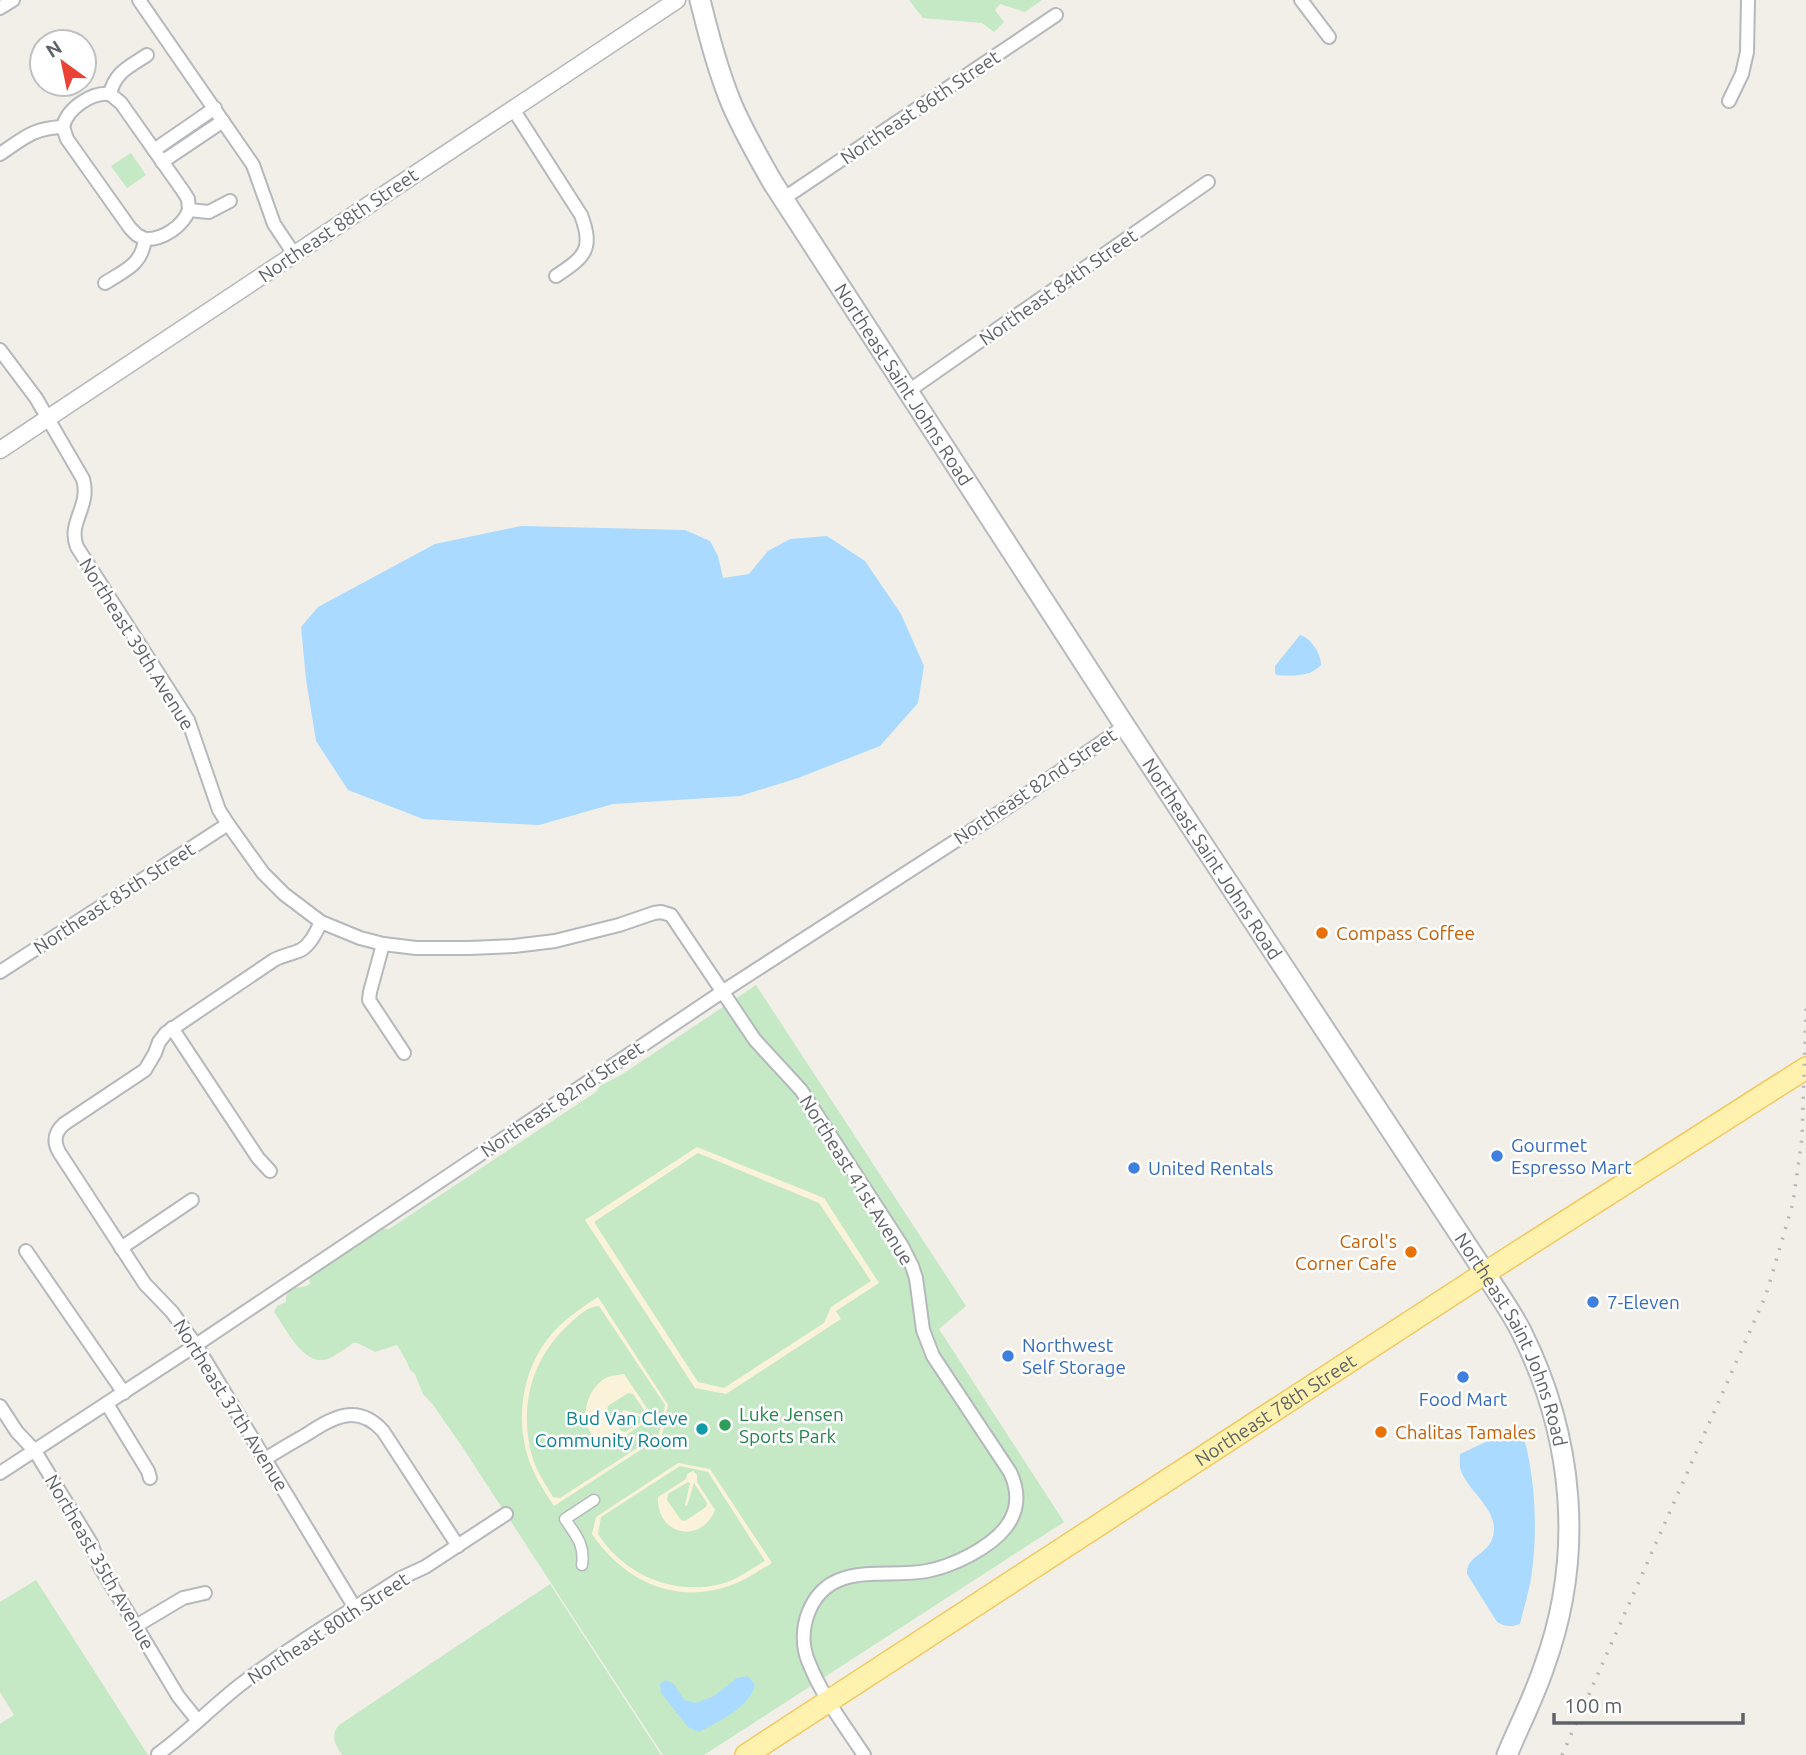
<svg xmlns="http://www.w3.org/2000/svg" width="1806" height="1755" font-family="Ubuntu,sans-serif">
<style>
.green{fill:#c5e8c5}
.sand{fill:#fbf3d9;fill-rule:evenodd}
.water{fill:#aadaff}
.lines{fill:none;stroke-linecap:round;stroke-linejoin:round}
.pedestrian-casing{stroke:#b5b8bc;stroke-width:13}
.minor-casing{stroke:#b5b8bc;stroke-width:16}
.tertiary-casing{stroke:#b5b8bc;stroke-width:19}
.secondary-casing{stroke:#b6babf;stroke-width:23}
.primary-casing{stroke:#f2c960;stroke-width:24}
.pedestrian{stroke:#fff;stroke-width:10}
.minor{stroke:#fff;stroke-width:12}
.tertiary{stroke:#fff;stroke-width:16}
.secondary{stroke:#fff;stroke-width:19}
.primary{stroke:#fff2af;stroke-width:21}
.rail{stroke:#b6b7b8;stroke-width:3.5;stroke-dasharray:2 9;stroke-linecap:butt}
.food-dot{fill:#e8710a;stroke:#fff;stroke-width:2.5}
.shop-dot{fill:#3f7fe0;stroke:#fff;stroke-width:2.5}
.leisure-dot{fill:#2e9e5b;stroke:#fff;stroke-width:2.5}
.culture-dot{fill:#0f9aa8;stroke:#fff;stroke-width:2.5}
.labels{text-anchor:middle;dominant-baseline:central;stroke-width:5;stroke-linejoin:round;paint-order:stroke}
.street-label{font-size:19px;fill:#5f6368;stroke:#fff}
.food-label{font-size:19px;fill:#c56008;stroke:#fff;text-anchor:start}
.shop-label{font-size:19px;fill:#366cbe;stroke:#fff;text-anchor:start}
.leisure-label{font-size:19px;fill:#27864d;stroke:#fff;text-anchor:start}
.culture-label{font-size:19px;fill:#0d838f;stroke:#fff;text-anchor:end}
</style>
<rect width="100%" height="100%" fill="#f1efe8"/>
<!-- green -->
<g class="green">
<path d="M909,0h133l-17,12 -25,-8 -5,6 9,12 -10,10 -12,-9 -59,-5z"/>
<path d="M131,153l15,22 -19,13 -16,-22z"/>
<path d="M756,985l210,321 -27,23 125,193 -360,233h-41l-200,-307 -29,-42 -11,-12 -8,-20 -5,-4 -4,-10 -9,-15 -22,7 -17,-9h-5c-7,5 -16,12 -23,15 -26,12 -45,-32 -56,-46l3,-6 9,-4c0,-20 13,-11 24,-18l-1,-7 12,-11 5,-1 53,-37 10,1 207,-137 4,-6 21,-11z"/>
<path d="M36,1580l112,175h-148v-31l14,-9 -14,-23v-90z"/>
<path d="M550,1584l111,171h-319c-7,-11 -12,-19 -3,-30z"/>
</g>
<!-- sand -->
<g class="sand">
<path d="M697,1147l127,51 55,85 -43,28 5,8 -115,75 -31,-6 -110,-168zM698,1153l121,50 52,78 -40,26 -7,16 -100,65 -26,-6 -104,-160z"/>
<path d="M598,1297l70,108 -6,31 -108,70c-9,-14 -18,-27 -24,-43 -17,-46 -7,-102 29,-137 12,-11 25,-20 39,-29zM599,1306l66,99 -6,29 -99,64 -7,-1c-7,-12 -16,-25 -20,-38 -14,-47 -4,-95 31,-130 9,-8 22,-23 35,-23z"/>
<path d="M624,1374l25,37 7,2 1,6 -4,4 -7,-1 -36,23c-34,-6 -30,-55 -2,-68 5,-2 11,-2 16,-3zM628,1393l5,1 13,19 -1,2 -22,-5 -1,3 22,4 1,3 -20,12 -4,-1 -14,-20 1,-5z"/>
<path d="M678,1463l32,6 62,94c-14,8 -28,18 -43,23 -55,19 -106,-6 -137,-52l4,-17zM680,1466l28,6 57,89c-14,8 -28,19 -44,23 -47,12 -97,-9 -123,-50l3,-17z"/>
<path d="M693,1471l4,4v7l18,28c-14,35 -59,25 -57,-13l28,-18 1,-5zM688,1482l2,1 -5,22 2,1 7,-23 13,20 -1,4 -21,14 -4,-1 -14,-20 1,-6z"/>
</g>
<!-- water -->
<g class="water">
<path d="M521,526l164,4 25,11 8,15 5,22 26,-4 19,-23 22,-12 37,-3 38,25 36,53 23,52 -6,37 -38,43 -82,32 -58,18 -127,8 -74,21 -116,-6 -75,-29 -32,-49 -10,-62 -5,-52 17,-20 117,-63z"/>
<path d="M1300,635c11,3 21,19 21,30 -11,12 -29,11 -44,10l-2,-2v-7z"/>
<path d="M1520,1426c15,42 18,101 12,145 -2,18 -8,36 -12,53 -9,3 -15,3 -23,-2l-30,-48c-1,-21 26,-18 27,-45 0,-22 -26,-39 -33,-58 -2,-5 -1,-12 -1,-17z"/>
<path d="M748,1676l7,9c-5,22 -37,37 -56,47l-11,-5 -27,-34 -1,-9 6,-4 8,4 10,16 12,3 18,-7 23,-18z"/>
</g>
<g class="lines">
<!-- pedestrian casing -->
<g class="pedestrian-casing">
<path id="pedestrian" d="M582,1565c3,-21 -6,-29 -17,-46l29,-19"/>
</g>
<!-- minor casing -->
<g class="minor-casing">
<g id="minor">
<path d="M139,0l114,165 21,59 20,30"/>
<path d="M1301,0l28,37"/>
<path d="M0,8l13,-8"/>
<path d="M110,94l11,9 62,88 5,8 1,11"/>
<path d="M110,94c5,-22 19,-27 37,-39"/>
<path d="M1729,101l13,-27 5,-22 1,-52"/>
<path d="M513,109l68,106c13,34 4,42 -25,61"/>
<path d="M63,127l4,12 63,89 7,7 8,4"/>
<path d="M63,127c4,-19 29,-35 47,-33"/>
<path d="M154,150l61,-42"/>
<path d="M0,154c24,-16 33,-26 63,-27"/>
<path d="M162,162l61,-41"/>
<path d="M783,199l273,-184"/>
<path d="M189,210l20,2 21,-11"/>
<path d="M145,239c18,1 38,-13 44,-29"/>
<path d="M105,283c20,-13 37,-18 40,-44"/>
<path d="M0,350l36,48 47,81c8,28 -16,43 -6,68l111,173 31,90 9,14 35,49 21,21 37,28 39,16 23,6 33,4h53l45,-2 41,-5 64,-16 35,-12 7,-1 10,3 84,125 46,50 101,156 10,20 4,12 7,52 10,26 77,116c9,19 9,38 -4,55 -16,21 -53,39 -79,44 -42,8 -97,-11 -118,40 -7,17 -7,36 0,52 13,33 36,63 55,92"/>
<path d="M907,392l301,-210"/>
<path d="M321,922c-5,10 -10,22 -20,28 -9,4 -18,5 -27,10l-108,73 -7,9 -4,11 -10,17 -81,54c-9,8 -11,17 -5,28l86,132 27,28 24,33 159,263"/>
<path d="M383,944l-13,48 -1,8 35,53"/>
<path d="M0,972l228,-148"/>
<path d="M172,1028l86,130 12,13"/>
<path d="M121,1248l71,-48"/>
<path d="M26,1251l98,142"/>
<path d="M107,1404l41,67 2,7"/>
<path d="M0,1406l17,26 18,19 56,92 8,22 37,61 42,70 20,25"/>
<path d="M265,1459c13,-8 26,-16 39,-23 27,-17 52,-35 79,-5l75,115"/>
<path d="M0,1473l196,-128 526,-353 286,-185 117,-81"/>
<path d="M136,1626l47,-28 22,-5"/>
<path d="M158,1754c29,-21 54,-47 82,-69 51,-39 107,-72 161,-107l24,-11 81,-53"/>
</g>
</g>
<!-- tertiary casing -->
<g class="tertiary-casing">
<path id="tertiary" d="M0,450l677,-450"/>
</g>
<!-- secondary casing -->
<g class="secondary-casing">
<g id="secondary">
<path id="s1" d="M700,0c9,36 18,71 32,105 12,27 26,52 41,78l352,543 360,547c12,19 26,38 36,58 53,106 64,224 23,336 -10,30 -25,59 -37,88"/>
</g>
</g>
<!-- primary casing -->
<g class="primary-casing">
<g id="primary">
<path id="s2" d="M746,1755l739,-482 321,-205"/>
</g>
</g>
<!-- pedestrian -->
<use href="#pedestrian" class="pedestrian"/>
<!-- minor -->
<use href="#minor" class="minor"/>
<!-- tertiary -->
<use href="#tertiary" class="tertiary"/>
<!-- secondary -->
<use href="#secondary" class="secondary"/>
<!-- primary -->
<use href="#primary" class="primary"/>
<!-- rail -->
<path class="rail" d="M1562,1755l204,-460 27,-92 9,-65 4,-131"/>
</g>
<!-- markers -->
<g class="food-dot">
<circle cx="1322" cy="933" r="7"/>
<circle cx="1411" cy="1252" r="7"/>
<circle cx="1381" cy="1432" r="7"/>
</g>
<g class="shop-dot">
<circle cx="1497" cy="1156" r="7"/>
<circle cx="1134" cy="1168" r="7"/>
<circle cx="1593" cy="1302" r="7"/>
<circle cx="1008" cy="1356" r="7"/>
<circle cx="1463" cy="1377" r="7"/>
</g>
<circle class="leisure-dot" cx="725" cy="1425" r="7"/>
<circle class="culture-dot" cx="702" cy="1429" r="7"/>
<g class="labels">
<!-- street labels -->
<g class="street-label">
<text transform="translate(920 107) rotate(-34)">Northeast 86th Street</text>
<text transform="translate(338 225) rotate(-34)">Northeast 88th Street</text>
<text transform="translate(1058 287) rotate(-35)">Northeast 84th Street</text>
<text stroke="none"><textPath href="#s1" startOffset="438">Northeast Saint Johns Road</textPath></text>
<text transform="translate(137 644) rotate(58)">Northeast 39th Avenue</text>
<text transform="translate(1035 786) rotate(-34)">Northeast 82nd Street</text>
<text stroke="none"><textPath href="#s1" startOffset="1004">Northeast Saint Johns Road</textPath></text>
<text transform="translate(114 898) rotate(-33)">Northeast 85th Street</text>
<text transform="translate(562 1099) rotate(-34)">Northeast 82nd Street</text>
<text transform="translate(857 1180) rotate(58)">Northeast 41st Avenue</text>
<text stroke="none"><textPath href="#s1" startOffset="1572">Northeast Saint Johns Road</textPath></text>
<text transform="translate(231 1405) rotate(58)">Northeast 37th Avenue</text>
<text stroke="none"><textPath href="#s2" startOffset="632">Northeast 78th Street</textPath></text>
<text transform="translate(100 1562) rotate(60)">Northeast 35th Avenue</text>
<text transform="translate(328 1628) rotate(-33)">Northeast 80th Street</text>
</g>
<!-- food labels -->
<g class="food-label">
<text x="1336" y="933">Compass Coffee</text>
<text x="1397" y="1241" text-anchor="end">Carol's<tspan x="1397" dy="22">Corner Cafe</tspan></text>
<text x="1395" y="1432">Chalitas Tamales</text>
</g>
<!-- shop labels -->
<g class="shop-label">
<text x="1511" y="1145">Gourmet<tspan x="1511" dy="22">Espresso Mart</tspan></text>
<text x="1148" y="1168">United Rentals</text>
<text x="1607" y="1302">7-Eleven</text>
<text x="1022" y="1345">Northwest<tspan x="1022" dy="22">Self Storage</tspan></text>
<text x="1463" y="1399" text-anchor="middle">Food Mart</text>
</g>
<!-- leisure labels -->
<g class="leisure-label">
<text x="739" y="1414">Luke Jensen<tspan x="739" dy="22">Sports Park</tspan></text>
</g>
<!-- culture labels -->
<g class="culture-label">
<text x="688" y="1418">Bud Van Cleve<tspan x="688" dy="22">Community Room</tspan></text>
</g>
</g>
<!-- north arrow -->
<g transform="translate(63 63) rotate(327)"><circle r="33" fill="#ffffff" stroke="#bfc1c3" stroke-width="2"/>
<path d="M0-5L12 26L0 18L-12 26Z" fill="#ea4335"/>
<text y="-10" font-size="19" font-weight="bold" text-anchor="middle" fill="#5f6368">N</text>
</g>
<!-- scale -->
<path d="M1554 1713v10h189v-10" fill="none" stroke="#5f6368" stroke-width="3.5"/>
<text x="1564" y="1713" font-size="21" fill="#5f6368" stroke="#ffffff" stroke-width="5" paint-order="stroke">100 m</text>
</svg>
